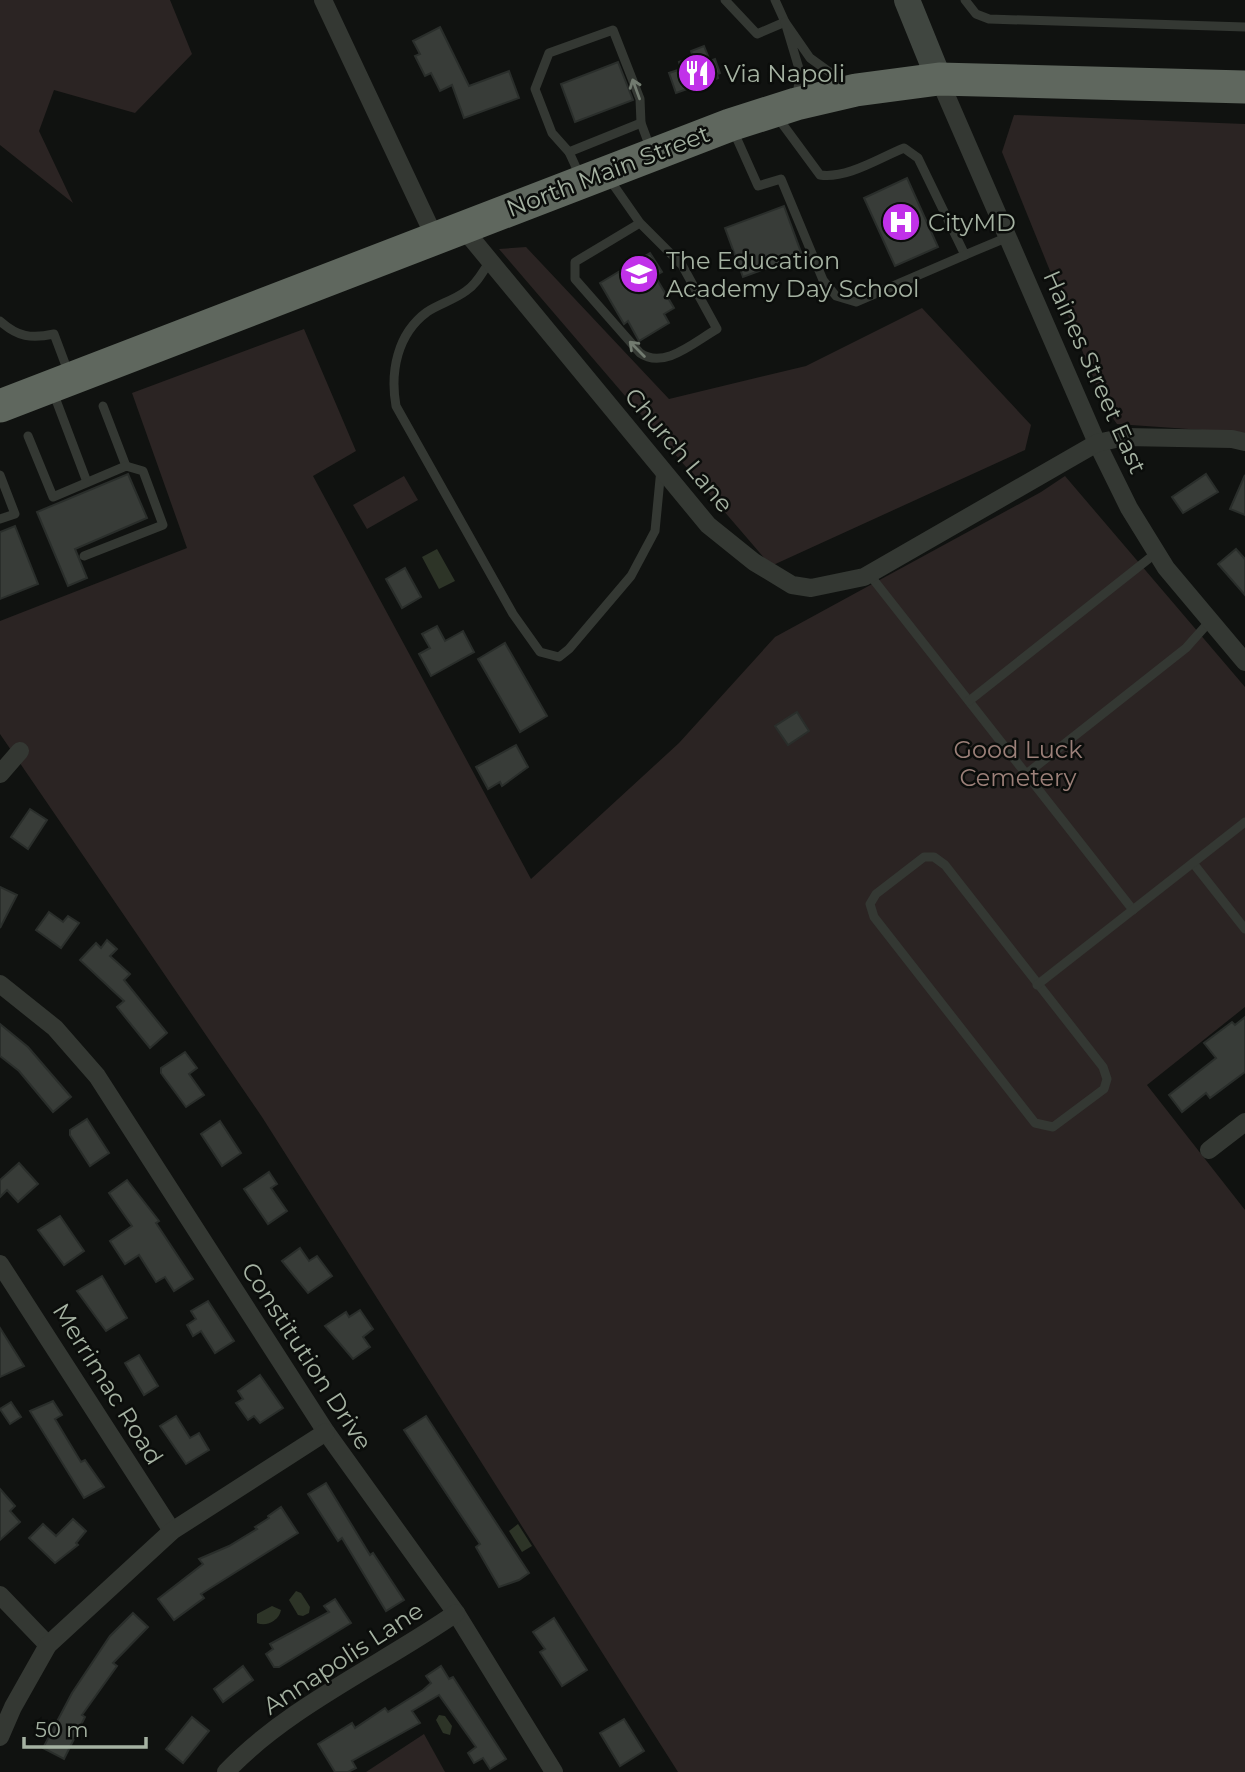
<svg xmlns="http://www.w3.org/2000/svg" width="1245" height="1772" font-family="Montserrat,sans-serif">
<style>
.green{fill:#2b2423}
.water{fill:#2d3427}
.building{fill:#383c38;stroke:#2a2e2b;stroke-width:2}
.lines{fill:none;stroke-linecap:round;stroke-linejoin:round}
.lane{stroke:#343833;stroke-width:9}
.street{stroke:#343833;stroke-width:18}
.secondary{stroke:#404640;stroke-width:26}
.highway{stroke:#5f675e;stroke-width:33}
.oneway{stroke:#727b70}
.labels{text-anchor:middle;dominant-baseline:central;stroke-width:5;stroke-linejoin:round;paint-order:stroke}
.poi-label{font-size:24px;fill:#a5b2a2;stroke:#0b0d0b;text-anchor:start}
.street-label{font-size:24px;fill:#a5b2a2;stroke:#0b0d0b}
.park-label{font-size:24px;fill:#9c8079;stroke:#0b0d0b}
</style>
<rect width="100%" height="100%" fill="#101210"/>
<!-- green -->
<g class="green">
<path d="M0,0h170l22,54 -57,59 -81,-23 -15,41 34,72 -73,-58z"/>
<path d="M1014,115l231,9v309l-128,-9 -12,-17 -103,-255z"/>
<path d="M526,247l143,152 137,-33 116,-58 109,117 -6,25 -254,116 -272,-317z"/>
<path d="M304,329l52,122 -43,25 218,403 148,-136 96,-106 266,-145 24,-16 180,211v320l-98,78 98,125v562h-567l-416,-655 -262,-383v-113l187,-73 -55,-155z"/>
<path d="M404,476l14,24 -51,29 -14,-24z"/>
<path d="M424,1734l21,38h-79z"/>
</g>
<!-- water -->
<g class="water">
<path d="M437,549l18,32 -16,8 -17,-32z"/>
<path d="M518,1524l14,22 -10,6 -13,-21z"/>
<path d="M296,1591l5,2 9,14 -1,6 -6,3 -5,-1 -9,-15z"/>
<path d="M272,1606l9,4c-2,11 -15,17 -24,13v-9z"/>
<path d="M439,1715l6,1 7,10 -2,9 -7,-2 -7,-13z"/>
</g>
<!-- building -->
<g class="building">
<path d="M440,27l29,59 40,-15 10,27 -55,20 -12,-33 -12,6 -9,-18 -6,3 -10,-20 5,-2 -7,-13z"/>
<path d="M704,46l6,15 5,-2 5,14 -3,1 1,4 -42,15 -7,-20 12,-4 -2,-7 14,-5 -2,-6z"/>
<path d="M618,62l15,38 -58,22 -14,-38z"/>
<path d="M907,178l31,69 -43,19 -31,-68z"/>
<path d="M784,206l18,49 -59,22 -18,-49z"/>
<path d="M650,253l12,19 -7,4 19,32 -10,6 5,9 -30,18 -11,-20 -4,3 -24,-41z"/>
<path d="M128,474l19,44 -72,31 12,29 -19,8 -31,-74z"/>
<path d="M1206,474l12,18 -35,21 -11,-16z"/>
<path d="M1245,475v40l-15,-6z"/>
<path d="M15,526l23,58 -38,15v-67z"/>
<path d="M1236,549l9,10v36l-27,-31z"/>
<path d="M405,568l16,29 -19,11 -16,-29z"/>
<path d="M437,626l8,15 18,-10 11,21 -43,24 -12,-22 11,-6 -8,-14z"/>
<path d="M505,643l42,73 -27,16 -42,-73z"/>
<path d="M797,712l12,19 -21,14 -13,-19z"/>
<path d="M516,745l12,22 -26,19 -2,-4 -12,7 -12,-22z"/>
<path d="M30,809l17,11 -19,29 -17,-12z"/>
<path d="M0,887l17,8 -17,33z"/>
<path d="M49,912l14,10 5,-6 11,7 -18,25 -25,-18z"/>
<path d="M107,940l10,9 -7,7 20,18 -6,6 43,53 -17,15 -33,-41 7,-6 -44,-41 16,-17 5,5z"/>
<path d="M1245,1017v55l-35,26 -4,-5 -24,19 -13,-17 47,-37 -12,-15 28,-21 3,3z"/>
<path d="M0,1024l28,23 43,50 -18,15 -34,-41 -19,-15z"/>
<path d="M185,1052l12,16 -8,6 15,21 -18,12 -25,-34v-5z"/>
<path d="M87,1119l22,34 -19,13 -20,-31v-5z"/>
<path d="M220,1121l21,32 -19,13 -21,-32z"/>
<path d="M19,1163l19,21 -20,18 -11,-12 -7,7v-17z"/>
<path d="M269,1172l8,12 -6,4 16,23 -19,13 -24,-35z"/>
<path d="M127,1180l32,41 -3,2 37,56 -19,12 -9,-14 -9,5 -17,-27 -14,9 -15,-23 22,-15 -23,-33z"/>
<path d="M60,1216l24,35 -20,14 -26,-35z"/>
<path d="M300,1248l9,13 8,-5 15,20 -24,17 -26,-32z"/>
<path d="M102,1276l25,42 -21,13 -29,-40z"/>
<path d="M208,1301l26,40 -19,12 -14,-22 -8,5 -6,-11 9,-6 -5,-8z"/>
<path d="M360,1310l13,19 -10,8 7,10 -17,12 -28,-33 21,-14 3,5z"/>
<path d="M0,1328l24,38 -24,11z"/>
<path d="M139,1355l19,31 -14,9 -19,-32z"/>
<path d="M260,1375l23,33 -23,15 -6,-7 -6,4 -12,-17 7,-4 -5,-8z"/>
<path d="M53,1401l9,14 -7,4 12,20 14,23 4,-2 19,27 -20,11 -54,-87z"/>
<path d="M11,1402l10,15 -11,7 -10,-15z"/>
<path d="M176,1416l14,22 9,-5 10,17 -23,14 -26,-38z"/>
<path d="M426,1416l103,157 -10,7 -20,7 -23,-40 4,-3 -76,-114z"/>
<path d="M326,1483l44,72 3,-2 31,47 -18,11 -44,-73 -4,3 -30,-47z"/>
<path d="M0,1489l15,17 -5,5 10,11 -20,18z"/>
<path d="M281,1507l17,26 -97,61 3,4 -30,22 -16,-21 45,-35 -4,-5 30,-13 28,-17 -2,-2 14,-9 -1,-2z"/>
<path d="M73,1519l13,12 -10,12 2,2 -23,18 -26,-25 14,-14 13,12z"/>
<path d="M335,1599l16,24 -72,44h-5l-8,-13 7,-5 -3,-5 59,-32 -5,-6z"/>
<path d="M133,1613l15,14 -35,36 4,3 -35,49 3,2 -21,42 -21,-11 29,-55 38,-57z"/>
<path d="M554,1618l33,52 -25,16 -22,-34 5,-3 -12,-17z"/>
<path d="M243,1666l10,14 -30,22 -9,-13z"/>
<path d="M441,1666l8,13 4,-2 53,82 -16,10 -7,-11 -9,5 -6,-10 8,-6 -37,-52 -27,16 8,12 -68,38 4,7 -8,4h-13l-17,-28 34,-21 3,5 30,-20 3,4 35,-22 8,-7 -5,-7z"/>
<path d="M192,1717l17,14 -26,32 -17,-14z"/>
<path d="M624,1719l20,32 -24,15 -20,-33z"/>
</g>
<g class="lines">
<!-- lane -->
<g class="lane">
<path d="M725,0l32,34 28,-12 -10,-22"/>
<path d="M965,0l11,14 13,5 256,8"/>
<path d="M797,97l3,-25 -15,-50 25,36 36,26"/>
<path d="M778,118l42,57c27,4 59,-17 84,-27l14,10 47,97 43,-18"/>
<path d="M733,130l25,56 23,-7 42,101 13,16 20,6 109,-47"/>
<path d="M569,152l72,-29"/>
<path d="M580,176l-11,-24 -17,-19 -17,-44 14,-36 64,-23 27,69 1,24 10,27"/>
<path d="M610,180l30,43 42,42 35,64c-23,13 -53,41 -77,24l-65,-74v-17l65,-39"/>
<path d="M490,261c-7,10 -13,23 -24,30 -12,9 -27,13 -39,21 -30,22 -37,60 -31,94l117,208 27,38 19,5 10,-8 62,-73 24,-45 6,-62"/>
<path d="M0,321c18,16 31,18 54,13l15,40"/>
<path d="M53,392l34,90"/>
<path d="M103,406l23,60"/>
<path d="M28,436l25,61 73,-31 17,5 20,54 -79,31"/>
<path d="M0,475l15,39 -15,5"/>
<path d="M869,574l264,336"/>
<path d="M969,701l187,-148"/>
<path d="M1025,775l161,-127 24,-27"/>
<path d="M924,857h10l11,8 158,202 4,12 -3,10 -51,38 -18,-4 -161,-206 -4,-13 6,-10z"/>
<path d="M1193,863l52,66"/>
<path d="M1037,985l208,-163"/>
</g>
<!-- street -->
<g class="street">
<path d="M323,0l112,238"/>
<path d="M939,79l158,364 32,65 37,60 79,94"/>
<path d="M462,227l246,298 46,37 38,23 19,3 53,-11 233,-134 28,-6 107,2 13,3"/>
<path d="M0,774l20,-23"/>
<path d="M0,984l55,44 42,48 229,356 130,181 98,159"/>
<path d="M1209,1150l36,-28"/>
<path d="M0,1264l172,267"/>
<path d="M0,1595l48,50"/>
<path d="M0,1737l13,-30 35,-62 124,-114 154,-99"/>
<path d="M226,1772c61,-65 157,-108 230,-159"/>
</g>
<!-- secondary -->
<path class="secondary" d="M907,0l32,79"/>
<!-- highway -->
<path class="highway" d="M0,406l730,-281 66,-21 60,-14 83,-11 306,8"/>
</g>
<!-- one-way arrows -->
<defs><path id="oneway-shaft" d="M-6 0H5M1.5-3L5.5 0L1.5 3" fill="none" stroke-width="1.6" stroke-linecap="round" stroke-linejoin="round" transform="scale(1.75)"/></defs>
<g class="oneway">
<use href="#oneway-shaft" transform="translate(636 89) rotate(-110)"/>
<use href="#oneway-shaft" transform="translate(637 349) rotate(-135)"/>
</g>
<!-- icons -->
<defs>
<g id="restaurant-disc" transform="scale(2.0125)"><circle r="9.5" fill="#c131e9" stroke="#0b0d0b"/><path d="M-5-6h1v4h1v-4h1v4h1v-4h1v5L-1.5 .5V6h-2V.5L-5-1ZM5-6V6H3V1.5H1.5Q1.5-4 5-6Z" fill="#fff"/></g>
<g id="hospital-disc" transform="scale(2.0125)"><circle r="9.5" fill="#c131e9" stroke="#0b0d0b"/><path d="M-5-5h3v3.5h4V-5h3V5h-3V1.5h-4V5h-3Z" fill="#fff"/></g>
<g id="school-disc" transform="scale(2.0125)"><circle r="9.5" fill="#c131e9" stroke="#0b0d0b"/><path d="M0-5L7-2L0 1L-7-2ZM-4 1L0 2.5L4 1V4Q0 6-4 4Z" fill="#fff"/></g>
</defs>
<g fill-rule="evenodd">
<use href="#restaurant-disc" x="697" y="73"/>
<use href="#hospital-disc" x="901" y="222"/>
<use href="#school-disc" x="639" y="274"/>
</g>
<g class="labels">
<!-- poi labels -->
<g class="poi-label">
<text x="724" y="73">Via Napoli</text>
<text x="928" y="222">CityMD</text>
<text x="666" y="260">The Education<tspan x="666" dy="28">Academy Day School</tspan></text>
</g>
<!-- street labels -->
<g class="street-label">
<text transform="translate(608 171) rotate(-21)">North Main Street</text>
<text transform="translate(1095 372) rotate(66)">Haines Street East</text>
<text transform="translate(679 450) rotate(50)">Church Lane</text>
<text transform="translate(307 1356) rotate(57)">Constitution Drive</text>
<text transform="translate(108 1384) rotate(58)">Merrimac Road</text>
<text transform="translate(343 1658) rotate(-33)">Annapolis Lane</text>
</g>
<!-- park labels -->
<g class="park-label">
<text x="1018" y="749">Good Luck<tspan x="1018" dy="28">Cemetery</tspan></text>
</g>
</g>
<!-- scale -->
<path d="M24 1737v10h122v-10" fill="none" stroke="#a5b2a2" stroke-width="3.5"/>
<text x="35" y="1737" font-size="21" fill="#a5b2a2" stroke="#0b0d0b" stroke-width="5" paint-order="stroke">50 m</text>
</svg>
